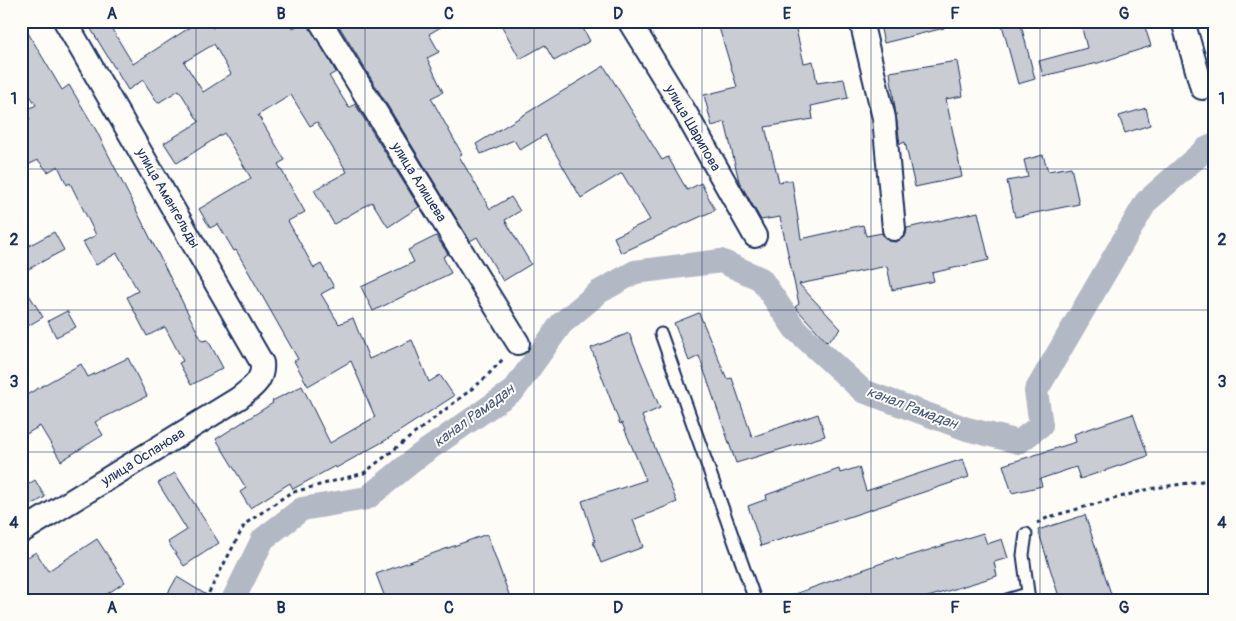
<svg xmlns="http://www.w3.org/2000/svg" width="1236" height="621" font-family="Pangolin,sans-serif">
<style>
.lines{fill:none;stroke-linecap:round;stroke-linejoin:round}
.canal{stroke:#b3b8c5;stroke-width:24}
.building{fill:#c9ccd3;stroke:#1b2f5e;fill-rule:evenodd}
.lane-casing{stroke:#1b2f5e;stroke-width:15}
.street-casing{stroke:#1b2f5e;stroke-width:26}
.path{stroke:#1b2f5e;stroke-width:3;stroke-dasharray:4 4;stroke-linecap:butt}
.lane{stroke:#fdfcf7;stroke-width:11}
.street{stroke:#fdfcf7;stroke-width:22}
.grid{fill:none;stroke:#1b2f5e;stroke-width:1;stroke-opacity:0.55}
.labels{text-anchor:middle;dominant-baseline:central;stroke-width:4;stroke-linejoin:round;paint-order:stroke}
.street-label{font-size:14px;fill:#1b2f5e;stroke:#fdfcf7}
.water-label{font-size:15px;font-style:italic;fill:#49587d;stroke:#fdfcf7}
.neatline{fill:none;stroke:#1b2f5e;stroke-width:2}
.grid-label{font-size:16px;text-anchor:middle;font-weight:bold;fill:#1b2f5e}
</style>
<rect width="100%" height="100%" fill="#fdfcf7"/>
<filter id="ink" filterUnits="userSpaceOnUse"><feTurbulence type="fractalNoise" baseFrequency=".02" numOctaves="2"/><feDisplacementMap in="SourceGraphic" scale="10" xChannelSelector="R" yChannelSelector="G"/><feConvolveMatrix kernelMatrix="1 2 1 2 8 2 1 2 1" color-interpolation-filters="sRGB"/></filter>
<g filter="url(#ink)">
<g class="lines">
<!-- canal -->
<path class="canal" d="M233,600l30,-61 39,-30 65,-11 53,-43 94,-65 47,-66 38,-32 36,-20 86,-11 40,18 34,50 68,62 104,38 52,13 22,-17 -5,-34 110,-189 60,-53 9,-4"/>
</g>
<!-- building -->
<g class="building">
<path d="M21,21l41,69 7,-5 27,45 106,211 6,-1 15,28 -32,17 -12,-22 4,-2 -18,-34 -18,9 -20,-39 11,-6 -21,-38 -21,12 -13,-23 13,-7 -26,-52 -3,2 -9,-19 -10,6 -10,-12 -12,6 -5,-9v-32l9,-6 -5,-8 11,-6 -15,-24z"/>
<path d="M86,21h21l26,43 56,-36 -4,-7h24l3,7 11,-7h66l4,7 14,-7 29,51 -7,4 20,32 6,-4 64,103 -31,20 -16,-25 -38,22 -20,-34 33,-18 -30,-50 -7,4 -19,-31 -33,20 27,45 -7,4 27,48 -17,9 26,47 7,-4 13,23 -13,7 18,30 14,-6 16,41 43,-19 17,42 11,-7 14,21 -68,44 -50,28 -1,-2 -42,23 -3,-6 -40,25 -10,-16 6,-4 -30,-49 57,-36 -1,-2 30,-15 28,57 45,-26 -24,-56 -43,25 -14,-25 4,-2 -62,-109 -2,1 -16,-27 -8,4 -11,-19 52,-31 -27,-45 -47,30 -13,-20 35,-21 -20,-32 -21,13 -15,-23 -15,10zM214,44l17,30 -28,18 -19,-30z"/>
<path d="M336,21h115l-22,13 10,18 -12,6 16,34 -12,6 31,56 -3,2 31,53 21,-12 9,14 -15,9 26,44 -28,17 -26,-44 -7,4z"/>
<path d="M499,21h80l11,20 -36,20 -9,-16 -25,14z"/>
<path d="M717,21h77l10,42 9,-2 4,22 27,-4 4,19 -37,8 2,13 -48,8 14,55 13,-2 9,59 62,-14 3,11 16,-3 6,8 8,1 10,-7 1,-7 71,-16 11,48 -57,13 2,8 -42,9 -5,-24 -88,18 42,45 -14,13 -32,-35 4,-3 -19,-87 -19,3 -22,-39 -14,-59 -13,4 -8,-31 33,-8z"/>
<path d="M879,21h64l1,7 -60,15z"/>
<path d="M1001,21h19l15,58 -17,5z"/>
<path d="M1080,21h63l8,25 -53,17 -55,13 -4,-15 48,-13z"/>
<path d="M957,61l6,35 -17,3 16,78 -47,10 -10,-45 -5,2 -10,-72z"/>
<path d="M604,66l58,94 6,-3 19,33 14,-7 14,27 -94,43 -7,-16 36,-17 -28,-47 -41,25 -36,-63 -25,15 -6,-10 -33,14 -5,-10z"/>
<path d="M1146,108l4,17 -25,8 -6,-17z"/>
<path d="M1043,155l5,16 23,-4 8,37 -64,13 -8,-36 21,-4 -4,-17z"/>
<path d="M54,232l10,18 -43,23v-23z"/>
<path d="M436,236l12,18 -5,3 8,16 -78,38 -12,-24 53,-25 -6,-12z"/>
<path d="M21,282l22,35 -22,13z"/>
<path d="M67,311l9,16 -20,10 -8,-16z"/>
<path d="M699,313l28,66 5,-1 20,59 66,-23 7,22 -89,27 -37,-107 -10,5 -15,-38z"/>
<path d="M629,333l31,75 -18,8 35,86 -44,18 10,27 -42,16 -8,-21 2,-1 -13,-40 64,-21 -24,-57 -2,1 -29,-76z"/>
<path d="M128,358l19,38 -52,26 8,13 -42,26 -21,-35 -19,11v-39l60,-34 7,13z"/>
<path d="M1133,414l15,42 -68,23 -4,-12 -36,12 2,7 -30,7 -9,-28 73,-23 -2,-8z"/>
<path d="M963,459l6,18 -208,69 -13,-40 19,-7 -1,-4 73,-26 1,4 19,-6 7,24z"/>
<path d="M175,473l44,70 -35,23 -16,-24 19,-12 -29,-47z"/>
<path d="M35,480l10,17 -24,14v-22z"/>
<path d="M1085,515l28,85h-53l-22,-70z"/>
<path d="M983,533l4,11 15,-5 6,19 -14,4 3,14 -79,24h-132v-3l110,-39 1,2z"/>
<path d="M487,534l24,66h-125l-10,-26z"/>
<path d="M97,539l28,43 -27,18h-77v-39l15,-9 12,19z"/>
<path d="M177,577l38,23h-51z"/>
</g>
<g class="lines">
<!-- lane casing -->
<g class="lane-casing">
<g id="lane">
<path d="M661,334l94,266"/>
<path d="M1026,534l-3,21 6,45"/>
<path d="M1007,600l20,-6"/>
</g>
</g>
<!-- street casing -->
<g class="street-casing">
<g id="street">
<path d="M320,21l198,322"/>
<path d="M629,21l56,91 70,124"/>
<path d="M861,21l23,97 10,111"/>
<path d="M1183,21l19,67"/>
<path d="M21,532l218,-134c12,-10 25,-17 23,-35l-197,-342"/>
</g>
</g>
<!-- path -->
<g class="path">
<path d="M1037,523l12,-6 100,-28 66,-10"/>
<path d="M205,600l40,-76 45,-31 74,-20 118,-92 22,-23"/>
</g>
<!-- lane -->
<use href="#lane" class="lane"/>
<!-- street -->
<use href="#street" class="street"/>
</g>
</g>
<!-- grid -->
<path class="grid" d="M196,21v579M365,21v579M534,21v579M702,21v579M871,21v579M1040,21v579M21,169h1194M21,310h1194M21,452h1194"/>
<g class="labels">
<!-- street labels -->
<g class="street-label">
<text transform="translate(693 128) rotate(60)">улица Шарипова</text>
<text transform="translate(419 182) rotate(58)">улица Алишева</text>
<text transform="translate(168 198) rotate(60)">улица Амангельды</text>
<text transform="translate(143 457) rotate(-32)">улица Оспанова</text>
</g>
<!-- water labels -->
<g class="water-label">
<text transform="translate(912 408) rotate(21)">канал Рамадан</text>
<text transform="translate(474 416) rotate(-36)">канал Рамадан</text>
</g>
</g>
<!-- margin -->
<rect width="1236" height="621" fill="none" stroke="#fdfcf7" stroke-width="55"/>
<rect x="28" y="28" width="1180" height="566" class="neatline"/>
<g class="grid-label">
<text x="112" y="19">A</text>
<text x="281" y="19">B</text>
<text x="449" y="19">C</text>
<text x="618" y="19">D</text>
<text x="787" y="19">E</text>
<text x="955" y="19">F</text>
<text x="1124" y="19">G</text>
<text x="14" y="104">1</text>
<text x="1222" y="104">1</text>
<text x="14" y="245">2</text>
<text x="1222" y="245">2</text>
<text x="14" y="387">3</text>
<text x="1222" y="387">3</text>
<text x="14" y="528">4</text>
<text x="1222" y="528">4</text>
<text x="112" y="613">A</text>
<text x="281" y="613">B</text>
<text x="449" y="613">C</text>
<text x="618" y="613">D</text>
<text x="787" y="613">E</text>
<text x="955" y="613">F</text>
<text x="1124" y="613">G</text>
</g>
</svg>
